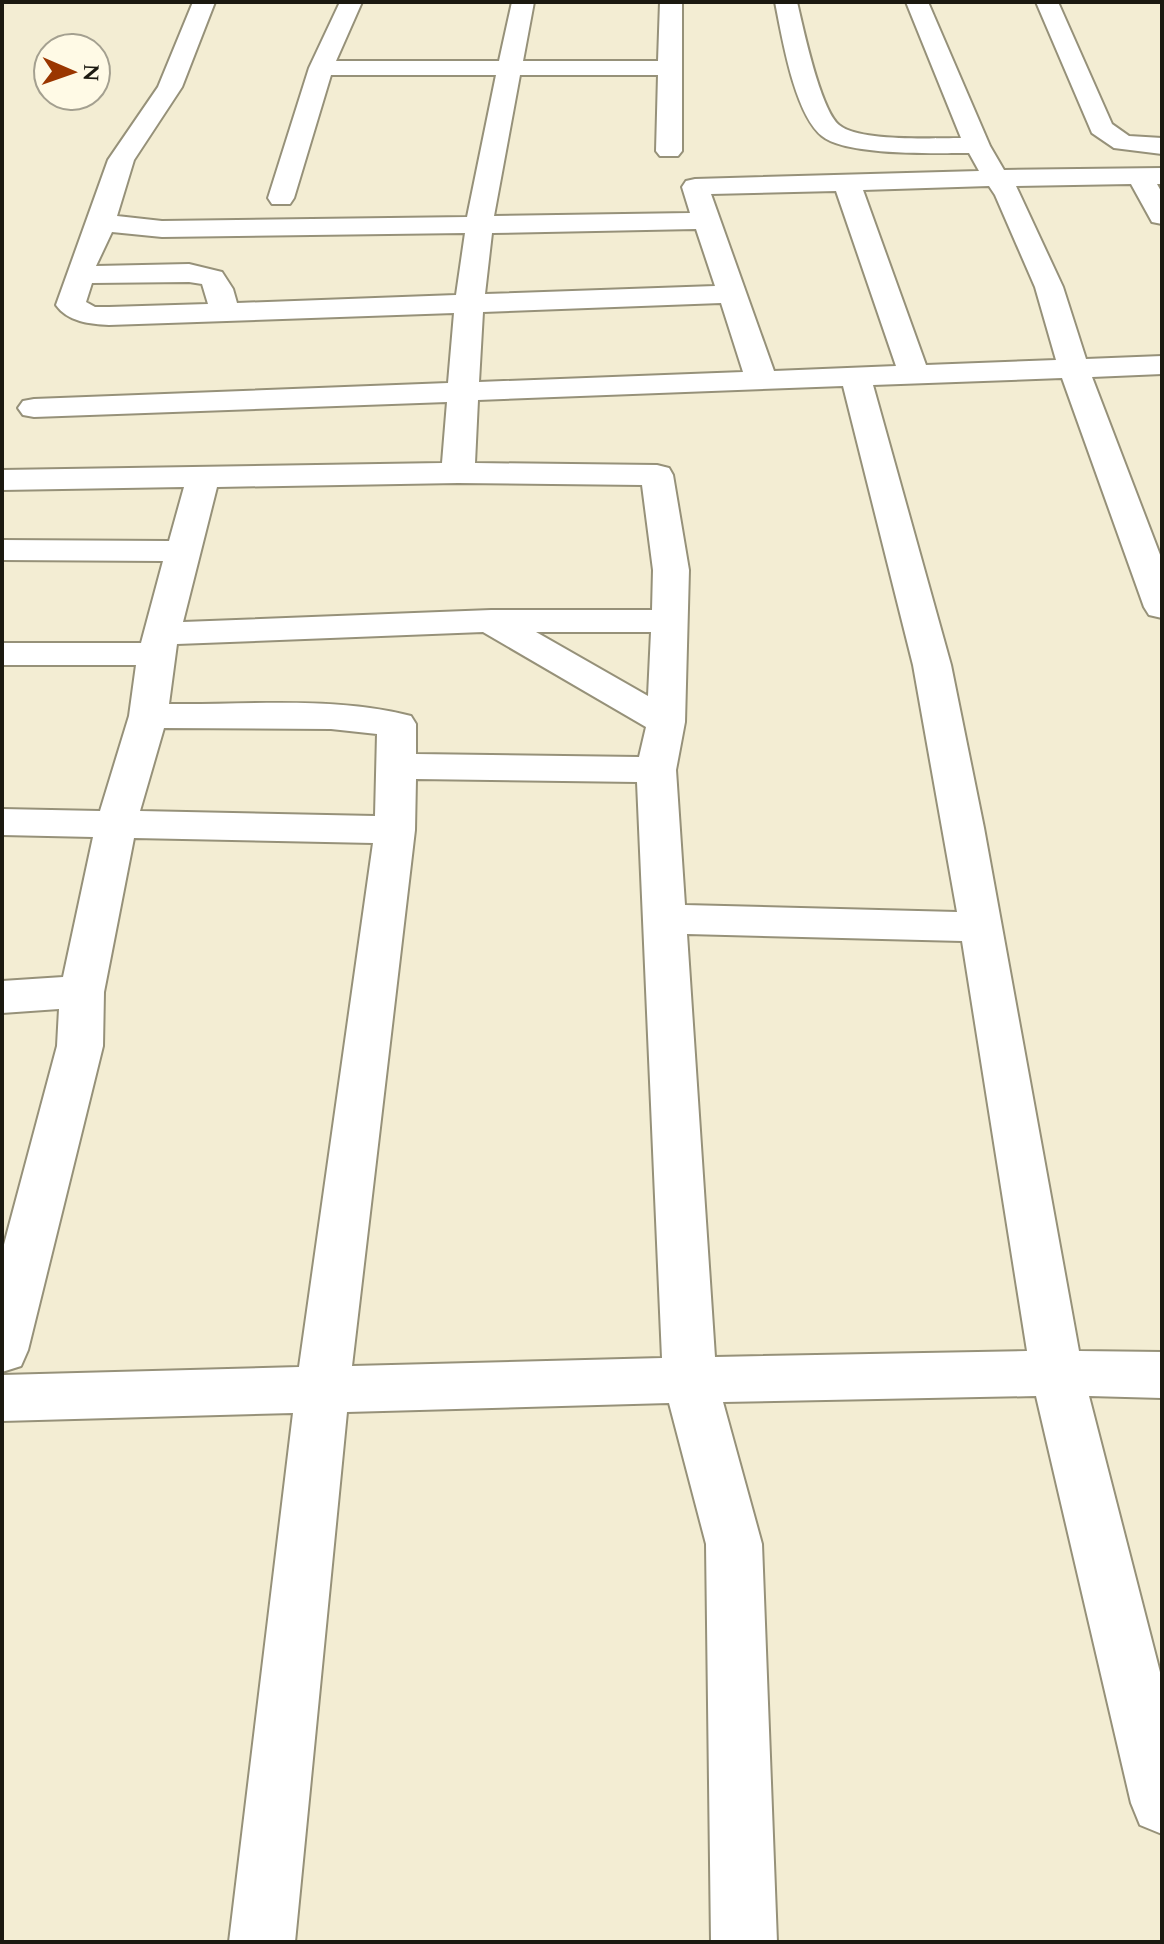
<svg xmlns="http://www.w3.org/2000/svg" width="1164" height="1944" font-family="Spectral,serif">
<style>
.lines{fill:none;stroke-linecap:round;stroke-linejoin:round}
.minor-casing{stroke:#969179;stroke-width:4}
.minor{fill:#fff;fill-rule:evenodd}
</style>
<rect width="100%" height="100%" fill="#f3edd3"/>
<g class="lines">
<!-- minor casing -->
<g class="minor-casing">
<g id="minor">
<path d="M193,2h22l-33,85 -48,73 -17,56 45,5 305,-4 29,-142h-165l-37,123 -4,6h-18l-4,-6 41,-130 31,-66h22l-26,59h163l13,-59h22l-11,59h135l2,-59h22v149l-4,5h-18l-4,-5 2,-76h-138l-26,141 196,-3 -8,-26 4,-6 9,-2 284,-8 -10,-18c-33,0 -123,3 -147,-17 -28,-23 -40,-100 -47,-134h22c6,25 23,107 42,123 21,17 94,13 122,13l-55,-136h22l62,144 14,24 158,-2v16h-5l5,9v31l-10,-2 -21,-38 -115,2 47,101 23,72 76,-3v18l-70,3 70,183v58l-13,-3 -5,-8 -82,-229 -189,7 78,280 33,163 95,523 83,1v46l-73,-2 73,284v154l-22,-9 -9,-22 -95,-407 -313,6 39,142 15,398h-66l-5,-398 -37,-141 -322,9 -52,530h-66l64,-529 -291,8v-46l297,-8 74,-524 -239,-5 -30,154 -1,54 -75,304 -7,16 -19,6v-120l55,-206 2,-37 -57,4v-32l61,-4 30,-140 -91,-2v-26l98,2 29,-95 7,-51h-134v-22h139l22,-82 -161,-1v-20l167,1 15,-54 -182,3v-20l440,-7 5,-61 -413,15 -11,-2 -5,-7 5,-7 11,-2 414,-16 6,-70 -345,12c-19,-1 -41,-3 -53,-20l52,-145 50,-73zM989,186l6,9 40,92 21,73 -130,5 -63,-175zM836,191l60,175 -122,5 -63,-177zM696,229l19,57 -230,8 7,-61zM112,232l50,5 303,-4 -9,62 -219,8 -4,-14 -11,-17 -33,-8 -93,2zM189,282l13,2 6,20 -99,3h-14l-9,-5 6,-19zM721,303l22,69 -264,10 4,-70zM843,386l70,279 44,247 -272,-7 -9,-135 9,-48 4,-152 -16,-95 -4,-7 -12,-3 -182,-2 3,-63zM458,483l184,2 11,85 -1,40h-161l-308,12 34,-135zM483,632l163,95 -7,30 -223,-3v-30l-5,-8c-77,-20 -164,-11 -242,-12l8,-60zM536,632h115l-3,64zM164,728l167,1 46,5 -2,82 -235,-5zM416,779l221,3 25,576 -310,8 63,-536zM687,934l275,7 65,410 -312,6z"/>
<path d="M1036,2h22l54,122 17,12 33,2v16l-48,-6 -22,-15z"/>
</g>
</g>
<!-- minor -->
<use href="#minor" class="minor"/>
</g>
<!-- border -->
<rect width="1164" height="1944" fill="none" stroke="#1b1910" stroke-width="8"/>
<!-- north arrow -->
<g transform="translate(72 72) rotate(92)"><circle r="38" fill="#fffae6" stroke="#a4a090" stroke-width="2"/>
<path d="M0-6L14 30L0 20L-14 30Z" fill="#9a3600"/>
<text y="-12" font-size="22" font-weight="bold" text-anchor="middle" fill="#1b1910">N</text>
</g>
</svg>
